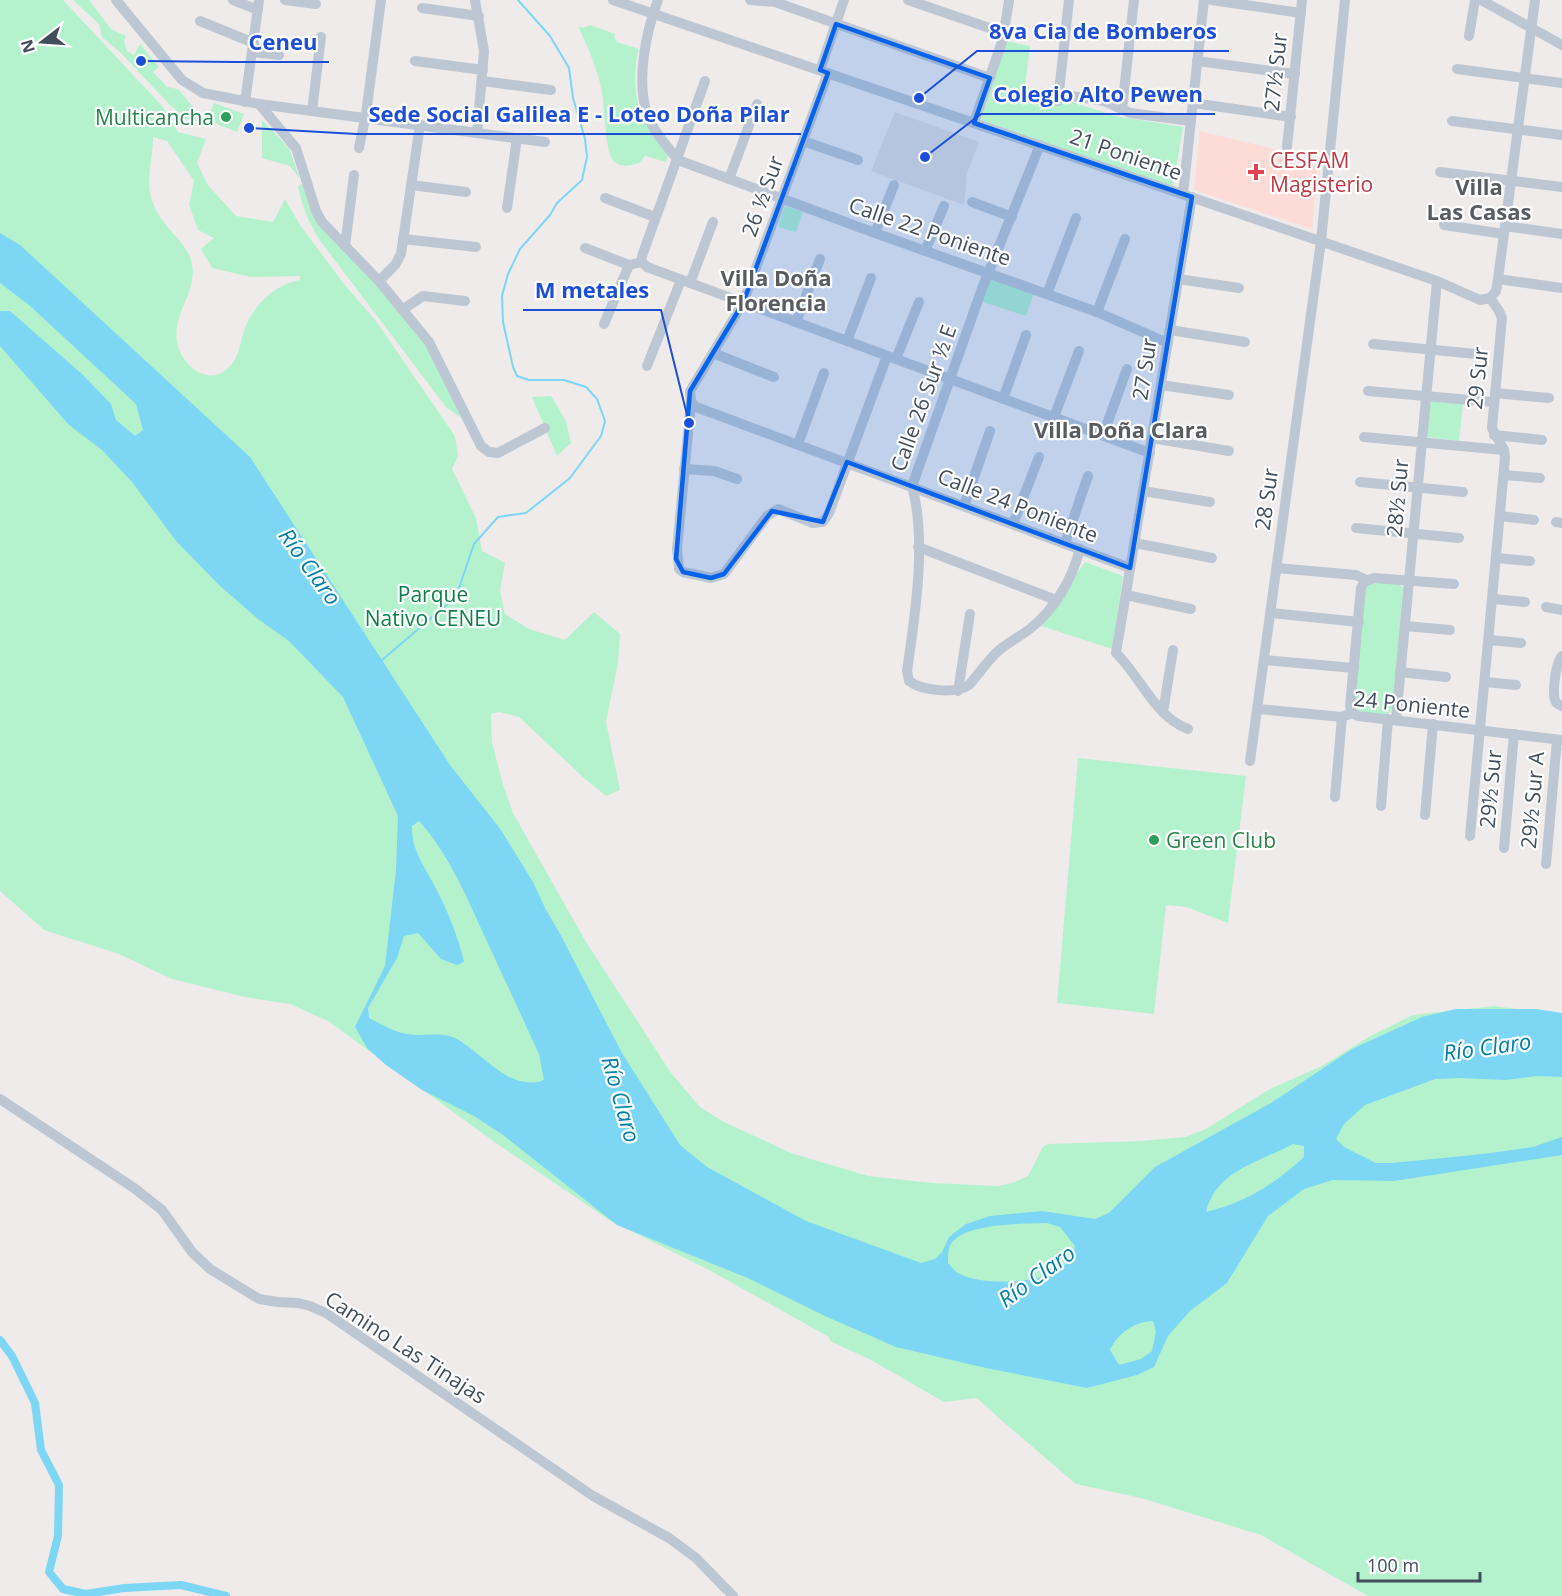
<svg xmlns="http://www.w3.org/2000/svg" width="1562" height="1596" font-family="'Open Sans',sans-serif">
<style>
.education{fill:#e0dcdd}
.medical{fill:#fddcd7}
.green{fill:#b4f2ce;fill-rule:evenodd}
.water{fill:#7cd6f4;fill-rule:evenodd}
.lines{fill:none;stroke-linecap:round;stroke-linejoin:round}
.stream{stroke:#7cd6f4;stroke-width:2}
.canal{stroke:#7cd6f4;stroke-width:8}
.minor{stroke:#bdc7d3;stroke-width:10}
.marked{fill:#0863ec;fill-opacity:0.2;stroke:#0863ec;stroke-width:4.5;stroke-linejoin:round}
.leisure-dot{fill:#2e9e5b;stroke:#fff;stroke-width:2}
.health-dot{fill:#e0444e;stroke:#fff;stroke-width:2}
.labels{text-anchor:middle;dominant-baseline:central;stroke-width:4.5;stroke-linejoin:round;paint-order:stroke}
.street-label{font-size:21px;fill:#424e5b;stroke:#fff}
.leisure-label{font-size:21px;fill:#27864d;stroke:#fff;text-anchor:end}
.health-label{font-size:21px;fill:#be3a42;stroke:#fff;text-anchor:start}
.park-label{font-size:21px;fill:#0e814c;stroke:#fff}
.neighbourhood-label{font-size:22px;font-weight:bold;fill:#585c61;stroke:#fff}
.water-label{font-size:22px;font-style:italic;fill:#017fa8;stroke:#fff}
.leader{fill:none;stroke:#1d4ed8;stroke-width:2}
.callout-dot{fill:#1d4ed8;stroke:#fff;stroke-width:2}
.callout-label{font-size:22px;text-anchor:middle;font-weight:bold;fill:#1d4ed8;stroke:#fff;stroke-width:4.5;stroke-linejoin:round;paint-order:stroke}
</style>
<rect width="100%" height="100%" fill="#efebeb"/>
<!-- education -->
<path class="education" d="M895,112l84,30 -12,31 -3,32 -93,-34z"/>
<!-- medical -->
<path class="medical" d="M1200,131l86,21 32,3 -6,74 -118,-39z"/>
<!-- green -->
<g class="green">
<path d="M0,0h63l100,107 15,25 28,7 -9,24 10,21 29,32 37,6 12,-23 15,26 44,59 32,37 79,115 3,20 -6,13 24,49 6,33 23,12 -5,27 5,24 24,15 36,11 29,-28 26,22 -2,29 -12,59 14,68 -14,6 -22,-18 -65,-61 -20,-5 -8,2 1,28 11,43 10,28 73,129 85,131 29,34 24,15 67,31 77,23 64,7 66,3 14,-3 16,-7 15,-29 5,-3 92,-3 45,-4 21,-8 62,-39 54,-24 50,-31 41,-20 81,-9 68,9v581h-194l-107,-61 -120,-37 -65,-14 -75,-64 -24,-22 -33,4 -73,-42 -41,-19 -1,-4 -118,-66 -102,-51 -116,-79 -165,-120 -38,-17 -45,-7 -73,-18 -53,-25 -75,-24 -44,-39zM153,137l14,4 27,40 -5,24 9,25 16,8 -13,11 11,19 39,9 49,-1v4c-28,5 -49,28 -57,54 -4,12 -4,24 -14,33 -19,20 -45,1 -51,-21 -5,-17 3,-34 9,-49 22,-53 -25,-58 -36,-100 -5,-20 2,-40 2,-60z"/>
<path d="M73,0h16l22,29 15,7 -2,5 3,10 7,4 6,-11 19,23 -6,5 14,15 11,2 25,30 -3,4 -14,-4 -18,-16 -47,-50 -19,-16 -3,-13z"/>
<path d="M590,25l25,9 -1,3 3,5 22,7c-6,19 -5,48 3,66 6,14 17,27 26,40l-2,7 -21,-6 -6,7c-9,3 -20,5 -26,-3 -9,-11 -8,-56 -12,-73 -5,-21 -14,-42 -23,-61l5,2z"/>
<path d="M1005,41l25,5 -5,41 91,29 67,11 -10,60 -193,-67z"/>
<path d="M214,103l30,11 -7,18 -30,-12z"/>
<path d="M262,120l27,28 11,31 -10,-13 -28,-8z"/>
<path d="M301,184l3,1 7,25 71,77 52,70 27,61 -15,-11 -125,-165c-12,-18 -18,-34 -23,-55z"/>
<path d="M785,206l18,6 -7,20 -18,-5z"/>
<path d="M989,275l46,14 -9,27 -46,-15z"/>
<path d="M551,396l15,25 5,22 -14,13 -25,-59z"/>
<path d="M1430,400l33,3 -4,38 -33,-4z"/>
<path d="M1085,562l38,14 -11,73 -77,-25 26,-28z"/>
<path d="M1372,581l26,2 5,5 -10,121 -6,6 -28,-3 -5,-7 11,-117z"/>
<path d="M1078,758l168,18 -18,147 -42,-16 -20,-2 -12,109 -97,-11z"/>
</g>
<!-- water -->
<path class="water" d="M0,233l20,12 230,212 200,308 51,65 32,52 13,28 12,20 64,123 58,92 27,22 99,54 115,42 14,-4 7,-7 7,-15 17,-13 24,-8 52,-5 53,8 14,-6 46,-46 116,-64 81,-54 70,-32 34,-8h80l26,4v64l-25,-1 -32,4 -46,-2 -24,1 -70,26 -21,19 -8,15 8,8 32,16h16l91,-9 50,-7 29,-10v18l-168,26 -61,-1 -29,9 -36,27 -41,67 -37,28 -22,25 -14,31 -17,8 -50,13 -101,-20 -90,-21 -71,-31 -75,-37 -133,-54 -114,-90 -29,-19 -52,-26 -36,-25 -19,-17 -12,-21 30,-61 11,-96 2,-54 -55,-119 -54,-56 -31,-22 -38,-33 -43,-44 -45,-60 -30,-32 -33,-25 -69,-79v-35h10l73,64 28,29 5,16 19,16 8,-6 -7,-26 -107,-99 -29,-22zM419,821c30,33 47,75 66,116 18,39 36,78 54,117l5,26c-34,13 -60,-26 -87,-41 -15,-8 -34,-2 -50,-5 -13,-2 -26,-10 -38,-16l-1,-10 29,-50 7,-22 14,-3 23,26 16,6 7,-3c-6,-27 -18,-55 -31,-79 -10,-19 -22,-35 -21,-57zM1293,1144l11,2v11c-31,28 -57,45 -98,55 10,-42 54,-50 87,-68zM1047,1223l13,4 15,19c-3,10 -7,17 -15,23 -20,15 -81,17 -102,4 -4,-2 -7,-7 -10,-10 0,-5 0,-10 1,-15 8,-26 76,-24 98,-25zM1153,1321l3,11 -4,19 -11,8 -22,6 -9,-15c8,-17 24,-28 43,-29z"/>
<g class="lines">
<!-- stream -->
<path class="stream" d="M382,660l74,-63 18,-53 24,-27 28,-4 44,-35 31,-42 4,-15 -8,-22 -11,-12 -22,-7h-35l-12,-4 -4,-9 -10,-45 -1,-26 6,-22 12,-25 30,-34 7,-12 25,-23 5,-23 -2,-18 -12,-41 -4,-30 -19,-32 -32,-36"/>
<!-- canal -->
<path class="canal" d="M0,1340l12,16 23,47 6,47 18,35 -1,51 -9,36 14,17 23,5 38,-6 57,-3 45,11"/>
<!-- minor -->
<g class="minor">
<path d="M116,0l66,80 21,13 56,11 286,38"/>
<path d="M233,0l25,10"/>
<path d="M285,0l31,4"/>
<path d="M475,0l9,51 -7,82"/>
<path d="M613,0l824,281 43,19 10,-2"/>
<path d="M658,0c-12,32 -22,79 -11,114 6,17 20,32 31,46"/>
<path d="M750,0l25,2 215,76"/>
<path d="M908,0l96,33"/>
<path d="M1211,0l90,13"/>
<path d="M1481,0l81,45"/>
<path d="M422,8l57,8"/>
<path d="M200,21l54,22"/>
<path d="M1469,36l6,-36"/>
<path d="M253,52l26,3"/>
<path d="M415,61l68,9"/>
<path d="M1197,61l98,13"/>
<path d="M1457,69l105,14"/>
<path d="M820,70l24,-70"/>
<path d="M828,73l-85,230 -53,88 1,11 -14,147 2,20 4,3 28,6 13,-4 43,-58 11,-7 35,14 10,-1 6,-9 58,-157"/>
<path d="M482,81l69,9"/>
<path d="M1059,94l45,7 26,12 61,8"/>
<path d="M1058,101l11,-101"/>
<path d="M245,102l14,-102"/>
<path d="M1193,103l98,14"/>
<path d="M259,104l37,44 20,63 6,11 57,59 50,61 52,104 8,6 9,1 47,-25"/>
<path d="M1122,110l12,-110"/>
<path d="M312,111l9,-74"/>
<path d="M1452,121l110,14"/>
<path d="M974,123l29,-84 6,-39"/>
<path d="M803,141l55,19"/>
<path d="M1040,145l-57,141 -71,200c15,54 3,130 -5,185l2,10c13,10 47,13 60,4 9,-10 17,-22 27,-32 10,-10 24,-16 35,-25 24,-19 41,-49 49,-79"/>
<path d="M1287,147l15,-147"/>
<path d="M359,148l7,-34 15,-114"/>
<path d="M678,160l197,73 222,79 71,31"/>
<path d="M1440,172l122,15"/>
<path d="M729,179l28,-75"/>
<path d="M411,185l55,7"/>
<path d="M1183,194l21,-194"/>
<path d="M605,198l50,19"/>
<path d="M972,202l40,15"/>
<path d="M507,208l10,-70"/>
<path d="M1444,225l60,9"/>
<path d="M1505,226l57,8"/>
<path d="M875,233l19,-48"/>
<path d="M403,239l73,8"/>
<path d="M345,246l9,-71"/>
<path d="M585,248l44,17"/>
<path d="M925,251l19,-45"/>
<path d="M642,262l5,5 503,186"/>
<path d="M642,262v-6l63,-175"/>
<path d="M1178,279l61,9"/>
<path d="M1498,279l64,9"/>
<path d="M379,281l16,-16 6,-11 19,-129"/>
<path d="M690,283l23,-61"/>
<path d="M1047,294l29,-76"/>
<path d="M1490,298l6,-7 2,-12 37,-279"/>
<path d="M402,310l21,-14 42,5"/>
<path d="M1097,312l28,-73"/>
<path d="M796,322l24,-63"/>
<path d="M604,324l25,-59 13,-3"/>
<path d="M1170,330l75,12"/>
<path d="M847,341l24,-63"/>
<path d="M1373,344l103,10"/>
<path d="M713,353l61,24"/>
<path d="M896,359l23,-57"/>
<path d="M647,366l34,-86"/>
<path d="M1161,385l68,10"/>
<path d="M1368,391l125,11"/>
<path d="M1495,393l54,5"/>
<path d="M1003,399l23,-64"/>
<path d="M691,402l5,5 434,161"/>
<path d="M1054,417l25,-66"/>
<path d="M1103,435l24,-66"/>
<path d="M1494,435l48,5"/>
<path d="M1364,437l140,13"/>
<path d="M1152,438l77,13"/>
<path d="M798,444l26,-71"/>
<path d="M684,469l30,2 23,8"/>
<path d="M1504,475l36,3"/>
<path d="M1360,482l103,10"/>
<path d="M1143,491l67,11"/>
<path d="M964,506l26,-75"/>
<path d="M1500,516l34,4"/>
<path d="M1556,522l6,1"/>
<path d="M1013,524l26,-67"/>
<path d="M1356,528l103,10"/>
<path d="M1065,543l23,-67"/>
<path d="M1135,543l77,15"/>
<path d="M918,547l138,53"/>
<path d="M1496,558l34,3"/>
<path d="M1277,568l79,7 10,5"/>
<path d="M1126,595l65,14"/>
<path d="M1493,599l32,3"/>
<path d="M1546,607l16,3"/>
<path d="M1271,613l88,9"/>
<path d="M1405,626l45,4"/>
<path d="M1489,640l32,3"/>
<path d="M1562,656c-6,5 -10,36 -7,44 1,4 3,4 7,6"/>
<path d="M1264,660l90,8"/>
<path d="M1400,672l46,5"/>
<path d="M1485,682l31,3"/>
<path d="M958,691l12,-77"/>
<path d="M1258,709l84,8 10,-4 6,3 204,24"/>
<path d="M1163,712l10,-62"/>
<path d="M1352,713l-2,-7 11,-118 3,-6 10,-4 80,6"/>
<path d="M1396,720l41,-439"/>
<path d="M1188,729c-33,-12 -48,-53 -72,-76l76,-456"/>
<path d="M1250,761l71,-520 24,-241"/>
<path d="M1335,797l7,-80"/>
<path d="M1381,806l7,-87"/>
<path d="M1425,815l8,-91"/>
<path d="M1470,836l35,-378 -1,-8 -12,-22 10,-110 -3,-7 -9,-13"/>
<path d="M1504,848l10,-114"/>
<path d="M1546,864l11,-124"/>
<path d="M0,1099l134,89 28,22 30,42 18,17 49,30 19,3 20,1 12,3 16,7 267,183 76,42 27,20 37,38"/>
</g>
</g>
<!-- marked area -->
<path class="marked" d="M836,24l154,54 -16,45 218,74 -62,371 -283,-106 -24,60 -51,-11 -48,63 -13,4 -28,-6 -7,-13 14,-168 53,-88 85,-230 -8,-3z"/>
<!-- markers -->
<g class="leisure-dot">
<circle cx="226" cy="117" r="6"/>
<circle cx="1154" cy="840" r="6"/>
</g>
<path class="health-dot" d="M1253 163h6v6h6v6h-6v6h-6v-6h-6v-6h6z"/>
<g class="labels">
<!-- street labels -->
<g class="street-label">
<text transform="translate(1275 72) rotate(-84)">27½ Sur</text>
<text transform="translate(1126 154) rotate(19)">21 Poniente</text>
<text transform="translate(762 196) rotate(-70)">26 ½ Sur</text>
<text transform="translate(930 231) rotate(19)">Calle 22 Poniente</text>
<text transform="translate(1144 369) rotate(-81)">27 Sur</text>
<text transform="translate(1477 378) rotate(-84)">29 Sur</text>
<text transform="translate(923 398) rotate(-70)">Calle 26 Sur ½ E</text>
<text transform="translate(1397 498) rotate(-85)">28½ Sur</text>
<text transform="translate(1266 499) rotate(-82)">28 Sur</text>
<text transform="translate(1018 505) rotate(21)">Calle 24 Poniente</text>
<text transform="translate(1412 704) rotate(6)">24 Poniente</text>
<text transform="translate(1490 789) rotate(-85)">29½ Sur</text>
<text transform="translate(1532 800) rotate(-85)">29½ Sur A</text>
<text transform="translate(406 1347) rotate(33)">Camino Las Tinajas</text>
</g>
<!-- leisure labels -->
<g class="leisure-label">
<text x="214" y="117">Multicancha</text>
<text x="1166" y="840" text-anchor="start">Green Club</text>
</g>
<!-- health labels -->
<g class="health-label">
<text x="1270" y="160">CESFAM<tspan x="1270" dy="24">Magisterio</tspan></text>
</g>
<!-- park labels -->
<g class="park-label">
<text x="433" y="594">Parque<tspan x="433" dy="24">Nativo CENEU</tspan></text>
</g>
<!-- neighbourhood labels -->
<g class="neighbourhood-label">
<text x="1479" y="186">Villa<tspan x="1479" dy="25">Las Casas</tspan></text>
<text x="776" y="277">Villa Doña<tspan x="776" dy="25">Florencia</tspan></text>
<text x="1121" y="429">Villa Doña Clara</text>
</g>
<!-- water labels -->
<g class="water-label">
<text transform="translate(311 566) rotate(54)">Río Claro</text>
<text transform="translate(1487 1046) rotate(-8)">Río Claro</text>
<text transform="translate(622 1099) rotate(74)">Río Claro</text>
<text transform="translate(1036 1275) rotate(-36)">Río Claro</text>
</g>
</g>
<!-- callouts -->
<path class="leader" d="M919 98L977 51H1229M141 61L236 62H329M925 157L981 114H1215M249 128L356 134H801M689 423L661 310H523"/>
<g class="callout-dot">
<circle cx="919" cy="98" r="6"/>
<circle cx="141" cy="61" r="6"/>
<circle cx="925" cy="157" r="6"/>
<circle cx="249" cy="128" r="6"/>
<circle cx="689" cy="423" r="6"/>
</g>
<g class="callout-label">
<text x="1103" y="39">8va Cia de Bomberos</text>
<text x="283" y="50">Ceneu</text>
<text x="1098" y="102">Colegio Alto Pewen</text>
<text x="579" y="122">Sede Social Galilea E - Loteo Doña Pilar</text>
<text x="592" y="298">M metales</text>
</g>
<!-- north arrow -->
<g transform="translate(42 42) rotate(253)" stroke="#ffffff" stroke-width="4.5" paint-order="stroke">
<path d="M0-4.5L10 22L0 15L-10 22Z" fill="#424e5b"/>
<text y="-9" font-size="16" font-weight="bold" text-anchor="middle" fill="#424e5b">N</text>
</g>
<!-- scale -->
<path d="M1358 1572v9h122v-9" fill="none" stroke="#424e5b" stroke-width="3"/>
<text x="1367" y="1572" font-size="18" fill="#424e5b" stroke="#ffffff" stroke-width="4.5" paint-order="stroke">100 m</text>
</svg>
